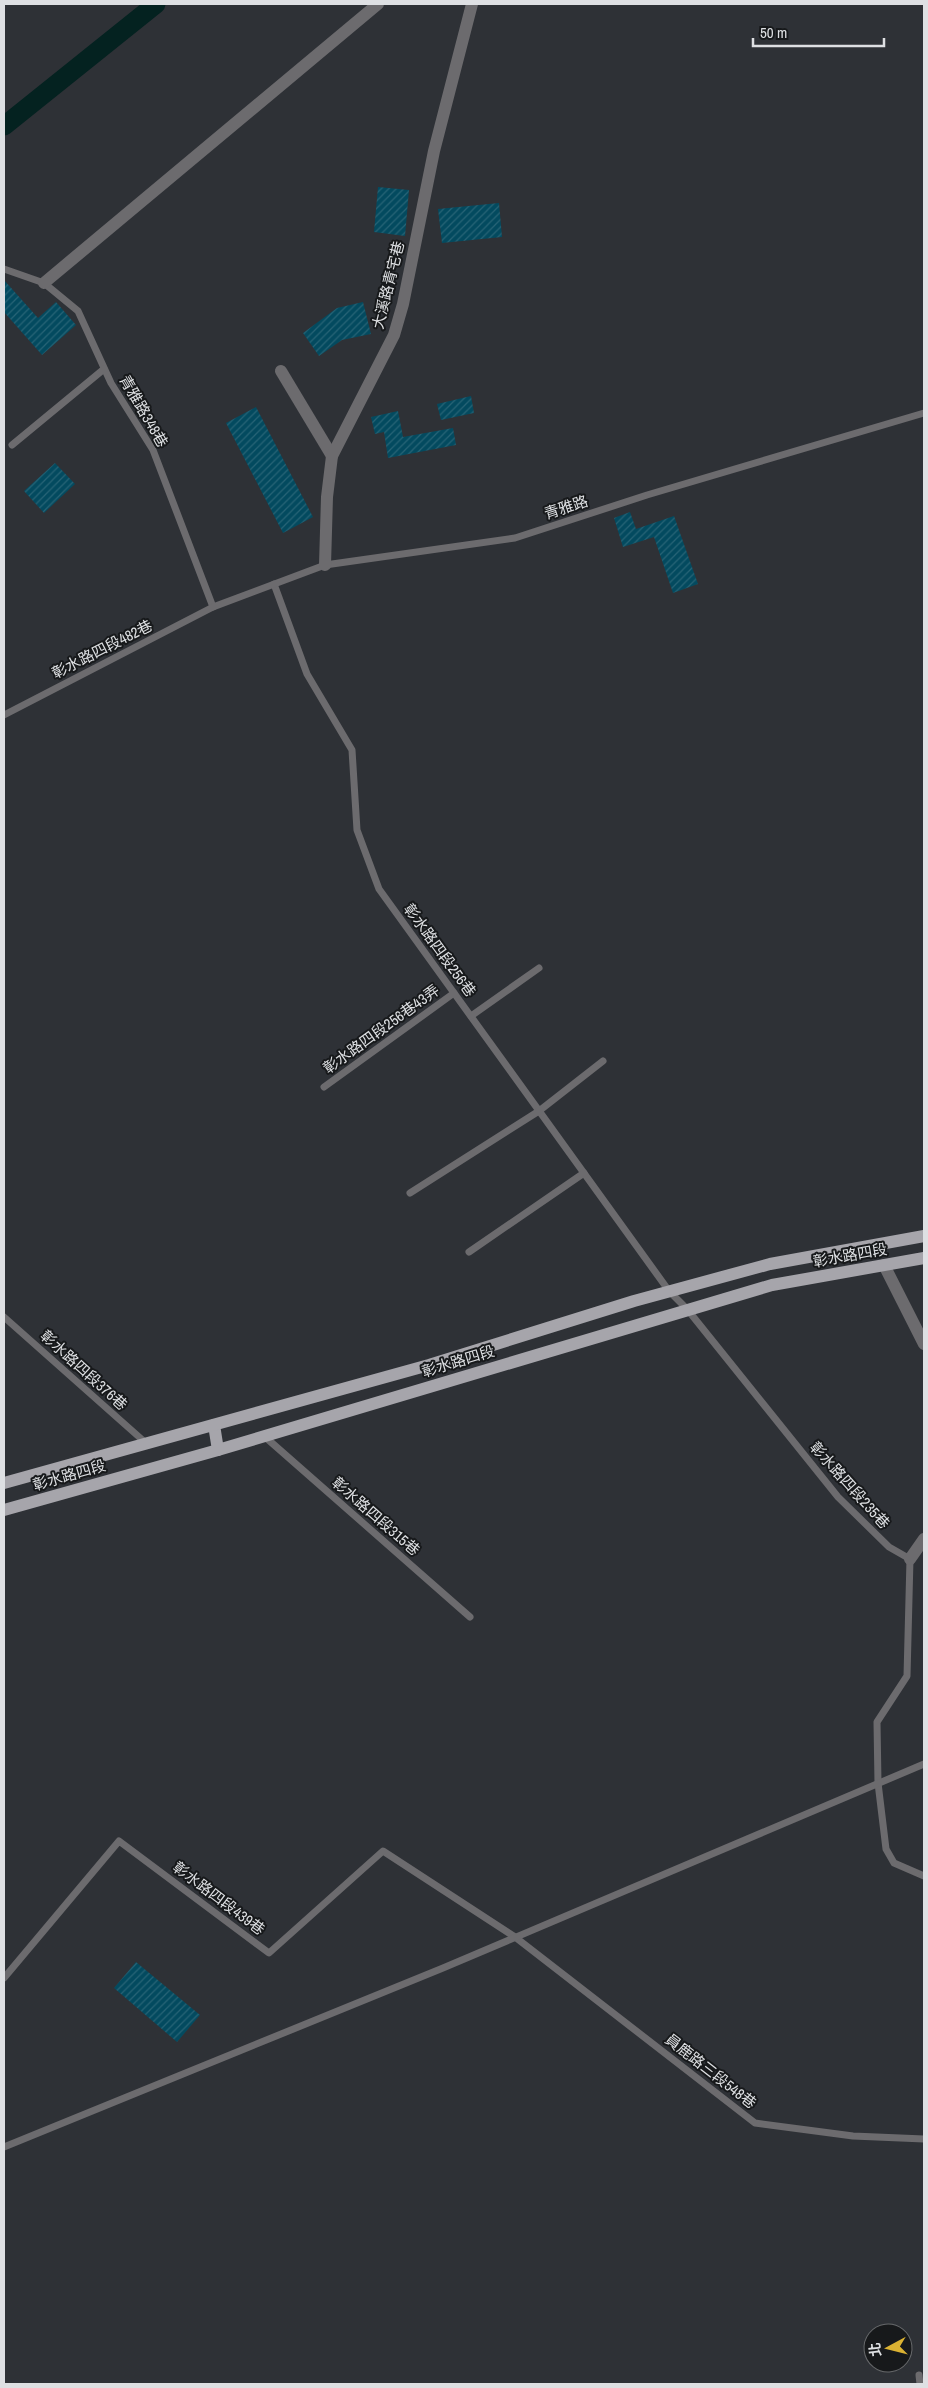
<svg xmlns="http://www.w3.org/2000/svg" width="928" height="2388" font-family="'Archivo Narrow','Noto Sans TC',sans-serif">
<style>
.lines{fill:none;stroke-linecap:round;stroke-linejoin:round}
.canal{stroke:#042220;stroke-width:19}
.building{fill:url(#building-hatch)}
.service{stroke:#6c6b6e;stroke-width:7}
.minor{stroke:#6c6b6e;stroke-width:12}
.primary{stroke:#a6a5ab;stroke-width:12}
.labels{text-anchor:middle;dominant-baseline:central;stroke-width:4;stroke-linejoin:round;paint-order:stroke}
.street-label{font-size:15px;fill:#dee0e3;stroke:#17191b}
</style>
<defs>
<pattern id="building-hatch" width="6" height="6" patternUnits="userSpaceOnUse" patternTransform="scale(1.25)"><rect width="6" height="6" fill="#034a5f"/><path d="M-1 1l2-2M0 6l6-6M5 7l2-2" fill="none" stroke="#276476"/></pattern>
</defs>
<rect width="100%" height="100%" fill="#2e3136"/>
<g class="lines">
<!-- canal -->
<path class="canal" d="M4,126l152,-122"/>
</g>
<!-- building -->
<g class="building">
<path d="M378,187l31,3 -4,46 -31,-4z"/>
<path d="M499,203l3,34 -60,6 -4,-34z"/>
<path d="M4,280l34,38 18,-16 20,23 -34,30 -38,-43z"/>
<path d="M363,302l8,32 -29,6 -23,16 -16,-23 34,-25z"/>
<path d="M471,396l3,17 -33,7 -4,-16z"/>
<path d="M256,407l57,110 -30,16 -57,-110z"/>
<path d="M398,411l5,26 50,-9 3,17 -68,13 -4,-26 -9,2 -4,-17z"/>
<path d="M55,463l20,21 -31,29 -20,-22z"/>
<path d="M630,512l6,17 38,-13 24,68 -25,9 -19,-56 -31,10 -9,-29z"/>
<path d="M136,1962l64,53 -23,27 -63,-54z"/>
</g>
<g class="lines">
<!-- service -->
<g class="service">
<path d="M4,269l40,14 34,28 33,72 42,67 60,157"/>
<path d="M12,445l92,-76"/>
<path d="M274,584l33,90 45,76 5,80 22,59 290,402 18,18 151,188 51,50 21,12 -3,117 -30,46 1,61 8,66 8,14 30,13"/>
<path d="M4,715l209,-108 112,-42 190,-27 132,-43 277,-82"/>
<path d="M471,1016l68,-48"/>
<path d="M324,1087l130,-94"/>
<path d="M410,1193l129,-82 64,-50"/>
<path d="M469,1252l115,-79"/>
<path d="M4,1317l143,127"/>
<path d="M264,1436l206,181"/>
<path d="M4,1978l115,-137 150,112 114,-102 132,86 240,186 98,13 71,3"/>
<path d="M4,2147l439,-179 481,-204"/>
<path d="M919,2375l1,9"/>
</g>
<!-- minor -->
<g class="minor">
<path d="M44,283l334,-279"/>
<path d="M281,371l51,85"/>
<path d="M325,565l2,-68 5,-41 62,-121 9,-31 31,-153 38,-147"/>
<path d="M884,1265l40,79"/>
<path d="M910,1559l14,-20"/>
</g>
<!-- primary -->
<g class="primary">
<path d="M214,1425l4,25"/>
<path d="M4,1483l425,-118 205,-64 136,-37 154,-28"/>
<path d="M4,1510l214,-60 554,-165 152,-27"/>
</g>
</g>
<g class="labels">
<!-- street labels -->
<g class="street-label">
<text transform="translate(388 285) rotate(-76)">大溪路青宅巷</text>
<text transform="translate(144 411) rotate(60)">青雅路348巷</text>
<text transform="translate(566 507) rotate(-18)">青雅路</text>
<text transform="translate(102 649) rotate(-27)">彰水路四段482巷</text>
<text transform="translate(440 950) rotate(54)">彰水路四段256巷</text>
<text transform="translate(381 1029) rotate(-36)">彰水路四段256巷43弄</text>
<text transform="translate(850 1255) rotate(-10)">彰水路四段</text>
<text transform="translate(458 1361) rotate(-17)">彰水路四段</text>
<text transform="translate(84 1370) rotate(42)">彰水路四段376巷</text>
<text transform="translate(69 1475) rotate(-16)">彰水路四段</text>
<text transform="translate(850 1485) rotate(48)">彰水路四段235巷</text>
<text transform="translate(376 1516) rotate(41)">彰水路四段315巷</text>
<text transform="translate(219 1898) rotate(37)">彰水路四段439巷</text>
<text transform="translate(711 2071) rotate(38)">員鹿路三段548巷</text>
</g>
</g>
<!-- border -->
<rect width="928" height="2388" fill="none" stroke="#dee0e3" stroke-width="10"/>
<!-- north arrow -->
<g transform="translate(888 2348) rotate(263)"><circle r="24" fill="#17191b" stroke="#67696b"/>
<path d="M0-4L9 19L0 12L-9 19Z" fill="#dbb233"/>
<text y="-8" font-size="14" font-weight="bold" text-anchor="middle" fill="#dee0e3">北</text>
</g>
<!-- scale -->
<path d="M753 38v8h131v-8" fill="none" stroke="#dee0e3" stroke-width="2.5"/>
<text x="760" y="38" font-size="15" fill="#dee0e3" stroke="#17191b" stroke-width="4" paint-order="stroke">50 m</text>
</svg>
